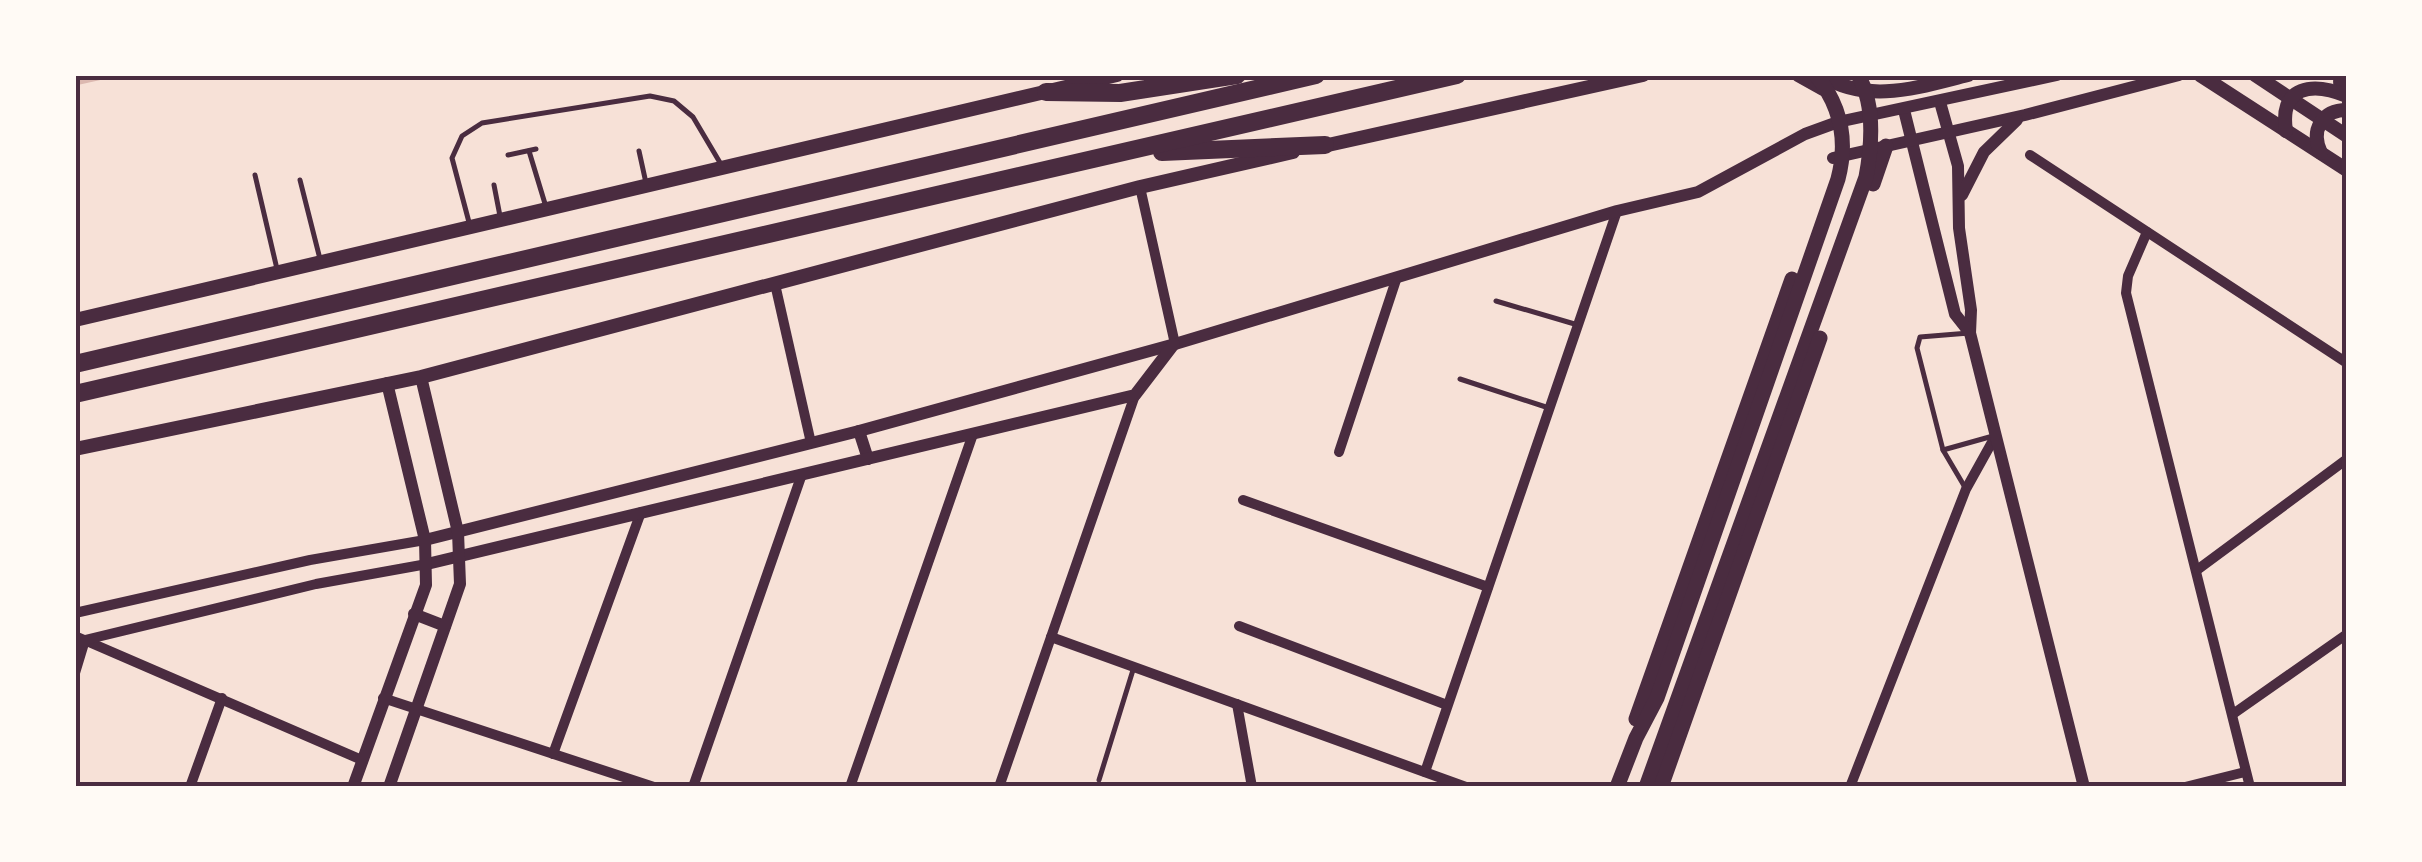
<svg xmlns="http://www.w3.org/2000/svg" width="2422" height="862" font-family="Jost,sans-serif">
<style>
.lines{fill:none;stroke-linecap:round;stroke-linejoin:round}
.stream{stroke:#dcb8b0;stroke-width:5}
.service{stroke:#4a2c40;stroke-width:5}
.minor{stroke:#4a2c40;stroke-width:10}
.tertiary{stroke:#4a2c40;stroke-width:12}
.secondary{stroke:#4a2c40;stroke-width:14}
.primary{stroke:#4a2c40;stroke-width:15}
.motorway{stroke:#4a2c40;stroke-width:18}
.neatline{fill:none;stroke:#4a2c40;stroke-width:4}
</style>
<rect width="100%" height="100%" fill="#f7e1d7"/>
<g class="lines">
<!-- stream -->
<path class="stream" d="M75,83l36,-8"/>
<!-- service -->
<g class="service">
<path d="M529,151l17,56"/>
<path d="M639,151l7,32"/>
<path d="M508,155l28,-6"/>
<path d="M255,175l22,94"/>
<path d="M300,180l20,79"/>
<path d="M494,185l6,31"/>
<path d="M470,226l-18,-68 10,-22 20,-13 168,-27 24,5 19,16 29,49"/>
<path d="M1496,301l82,24"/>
<path d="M1460,379l89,29"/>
<path d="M1943,450l50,-14"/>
<path d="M1966,489l-23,-39 -26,-102 3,-11 49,-4"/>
<path d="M1099,780l34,-110"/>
</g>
<!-- minor -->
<g class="minor">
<path d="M2030,155l317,208"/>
<path d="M1140,187l35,157"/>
<path d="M2147,232l-19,44 -2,17 124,494"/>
<path d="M775,284l36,159"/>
<path d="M1339,452l58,-175"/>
<path d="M1243,500l245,87"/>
<path d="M2197,570l150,-111"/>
<path d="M75,613l235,-53 115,-20"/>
<path d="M1239,626l208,79"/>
<path d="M75,636l287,124"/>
<path d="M1051,637l415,150"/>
<path d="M75,673l10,-33 231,-56 111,-20"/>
<path d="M383,698l271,89"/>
<path d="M1237,704l15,83"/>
<path d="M2233,714l114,-80"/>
<path d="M553,754l88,-242"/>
<path d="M1425,772l192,-561"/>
<path d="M190,787l32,-89"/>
<path d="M693,787l109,-313"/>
<path d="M850,787l123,-353"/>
<path d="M999,787l136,-392"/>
<path d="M1850,787l116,-298 30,-54"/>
<path d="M2185,787l60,-15"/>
</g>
<!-- tertiary -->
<g class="tertiary">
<path d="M1940,102l18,64 1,62 12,82 -1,23 114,454"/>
<path d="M1904,110l51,204 15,19"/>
<path d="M1833,158l192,-43 154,-40"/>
<path d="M1962,195l22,-43 33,-32"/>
<path d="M859,431l9,28"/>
<path d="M425,540l434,-109 316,-87 442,-133 81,-19 107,-58 33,-12 219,-47"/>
<path d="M427,564l708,-169 39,-51"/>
<path d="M414,614l31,12"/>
<path d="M353,787l73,-202 -1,-45 -38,-157"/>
<path d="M389,787l71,-203 -2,-52 -37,-155"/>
</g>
<!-- secondary -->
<g class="secondary">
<path d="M1798,75l25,14"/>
<path d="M1821,75c47,30 98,12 147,0"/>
<path d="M2200,75l147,95"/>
<path d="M2255,75l92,61"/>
<path d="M2340,82l1,-7"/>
<path d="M2286,131c-7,-46 27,-49 61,-35"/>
<path d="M1319,147l324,-72"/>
<path d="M2321,153c-11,-23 1,-43 26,-43"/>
<path d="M75,320l1042,-245"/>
<path d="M75,449l346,-72 719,-190 153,-35"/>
</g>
<!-- primary -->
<g class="primary">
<path d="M1873,184l13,-38"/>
<path d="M1636,719l156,-440"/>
<path d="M1617,787l19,-49 21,-40 181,-519c10,-38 3,-73 -22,-104"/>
<path d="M1646,787l220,-610c6,-32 9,-73 -8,-102"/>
<path d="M1661,787l159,-449"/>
</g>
<!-- motorway -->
<g class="motorway">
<path d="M1046,92l74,1 117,-18"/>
<path d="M1162,152l163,-7"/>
<path d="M75,364l1241,-289"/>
<path d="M75,394l1382,-319"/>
</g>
</g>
<!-- border -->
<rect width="2422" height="862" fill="none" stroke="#fffaf5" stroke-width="155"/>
<rect x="78" y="78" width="2266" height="706" class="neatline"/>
</svg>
